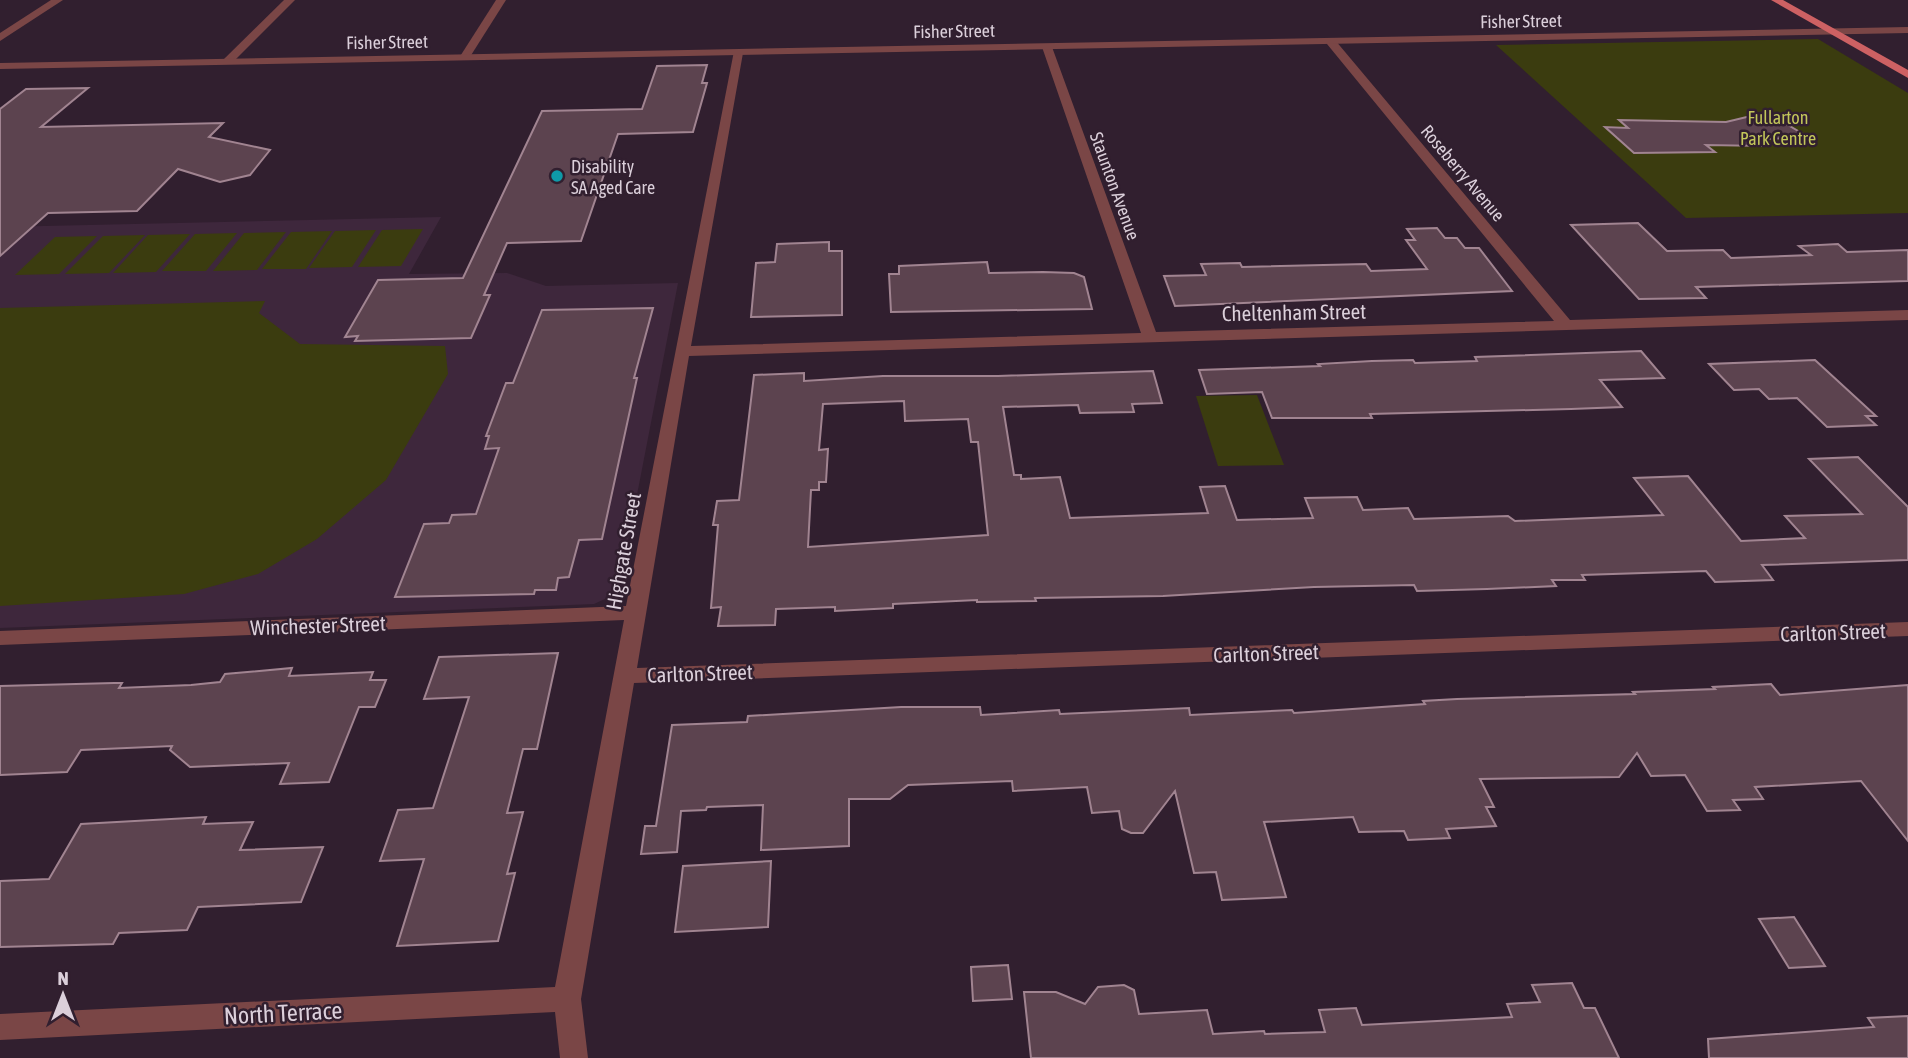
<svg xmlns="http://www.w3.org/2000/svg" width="1908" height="1058" font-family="'Asap Condensed',sans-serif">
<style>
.built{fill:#3e273c}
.green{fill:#3b3c0f}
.building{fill:#5c434f;stroke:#a18491;stroke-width:2;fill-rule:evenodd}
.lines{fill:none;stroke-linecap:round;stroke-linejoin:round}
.minor{fill:#7a4646;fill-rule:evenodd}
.tertiary{fill:#7a4646;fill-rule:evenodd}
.primary{fill:#cd6163;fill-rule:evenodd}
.culture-dot{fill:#0f9aa8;stroke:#311f2f;stroke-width:2.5}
.labels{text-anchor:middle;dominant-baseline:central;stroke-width:5;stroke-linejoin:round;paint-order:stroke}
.far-street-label{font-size:18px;fill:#dbcfda;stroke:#311f2f}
.far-park-label{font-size:18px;fill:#c2c65a;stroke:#311f2f}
.far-poi-label{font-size:18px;fill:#dbcfda;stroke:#311f2f;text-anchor:start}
.street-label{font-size:21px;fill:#dbcfda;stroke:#311f2f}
.near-street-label{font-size:24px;fill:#dbcfda;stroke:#311f2f}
</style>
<rect width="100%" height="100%" fill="#311f2f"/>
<!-- built -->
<path class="built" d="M441,217l-32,57 98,-1 39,13 132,-3 -60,310 -24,11 -594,24v-401z"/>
<!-- green -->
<g class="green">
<path d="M1818,39l90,54v120l-222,5 -190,-173z"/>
<path d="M423,229l-22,37 -43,1 24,-37z"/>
<path d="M376,230l-24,37 -43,1 26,-37z"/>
<path d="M332,231l-26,38h-44l29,-37z"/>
<path d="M286,232l-29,38 -44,1 31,-38z"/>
<path d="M237,233l-31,38h-44l33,-37z"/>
<path d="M190,234l-34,38 -43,1 35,-38z"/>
<path d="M145,235l-36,38 -44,1 38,-38z"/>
<path d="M97,236l-38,38 -44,1 40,-38z"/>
<path d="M265,301l-6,12 41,31 145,2 3,28 -62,106 -69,59 -59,35 -74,20 -184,12v-298z"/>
<path d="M1257,395l27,70 -66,1 -22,-70z"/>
</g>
<!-- building -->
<g class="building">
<path d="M707,65l-5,18h5l-14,49 -75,2 -37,107 -74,2 -23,52h6l-19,43 -116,3 3,-5 -13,1 33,-57 85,-2 79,-167 100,-2 15,-43z"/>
<path d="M88,88l-47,39 182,-4 -14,14 61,13 -20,25 -30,7 -42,-13 -41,42 -89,2 -48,43v-147l26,-20z"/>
<path d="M1755,115h16l39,23 -57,1 11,7 -58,-1 9,7 -81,1 -29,-26 23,1 -9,-8 107,2z"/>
<path d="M1638,223l29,28 56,-1 8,8 80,-3 -12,-9 39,-2 9,8 61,-2v31l-212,6 10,11 -67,1 -68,-74z"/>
<path d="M1437,228l8,10h12l8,10h14l33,43 -337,15 -11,-30 42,-1 -5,-11 39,-1 2,4 124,-3 5,7 56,-2 -21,-29h9l-8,-11z"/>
<path d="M829,242v9h13v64l-91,2 5,-54 19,-1 2,-18z"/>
<path d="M987,262l2,11 54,-1 31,1 10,4 8,32 -201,3 -2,-38h10v-8z"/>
<path d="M653,308l-19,70h3l-35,161 -23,1 -10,37 -11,1 -2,12h-21l-1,4 -139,3 29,-73 25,-1 3,-8 24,-1 23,-66 -14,1 4,-13h-3l20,-53h7l29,-73z"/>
<path d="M1641,351l23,27 -64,2 22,27 -51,2 -201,5 2,4h-100l-10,-26 -55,2 -8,-24 121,-4 -2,-2 54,-3 41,-1 2,3 62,-2 -2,-4z"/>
<path d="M1815,360l61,56h-10l10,9 -49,2 -30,-29 -28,1 -10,-10 -25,1 -25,-26z"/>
<path d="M1153,371l9,32 -30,1 2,8 -54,1 -2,-8 -75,2 11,68h7v4l39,-2 10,41 138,-5 -8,-26 25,-1 12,34 76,-2 -8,-20 52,-1 6,13 45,-2 6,11 94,-3 7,5 148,-6 -29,-37 54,-2 53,65 64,-3 -20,-22 77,-2 -53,-55 49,-2 50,50v53l-146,5 11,15 -58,2 -9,-11 -124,4 3,5h-33l4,6 -69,3 -70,2 -3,-6 -100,2 -151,9 -128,2 1,3 -59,1v-2l-84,4v4l-58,3v-4l-59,2 -1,16 -57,1 3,-19 -10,1 7,-83h-5l4,-24 22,-1 15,-125 50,-2v8l79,-5h115zM904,401l1,20 63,-2 3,23h7l10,93 -180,12 3,-57h8v-8h7l2,-33 -9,1 4,-46z"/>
<path d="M558,653l-21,96h-14l-16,64 16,-1 -16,62 8,-1 -17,68 -101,5 27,-87 -44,2 18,-51 35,-2 36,-111 -45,2 15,-42z"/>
<path d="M292,668l-3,8 84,-4 -3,8h16l-11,27h-16l-30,75 -49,2 9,-21 -99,4 -20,-17 2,-4 -91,4 -14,22 -67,3v-89l114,-3h8l-3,5 72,-3 29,-3 5,-8z"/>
<path d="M1771,684l9,11 128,-10v156l-47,-60 -106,6 8,12 -30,1 7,10 -33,1 -22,-36 -34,1 -14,-23 -18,24 -139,2 14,28h-8l10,19 -50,3 4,9 -42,2 -4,-9 -45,1 -6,-15 -89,5 22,75 -64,3 -6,-28 -22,1 -19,-82 -32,42h-12l-9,-4 -3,-18 -27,2 -5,-26 -74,4 -1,-10 -104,4 -18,14h-41v47l-88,4 2,-45 -56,2 -1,3 -25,1 -4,41 -36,2 4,-28h11l16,-101 75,-3 1,-6 153,-9h79l1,8 78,-5 1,4 129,-6 1,7 102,-5 2,3 131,-9 -2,-3 34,-2 178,-5 -2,-2 82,-3 -2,-2z"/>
<path d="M206,817l-3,7 50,-2 -13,28 83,-3 -22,55 -103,5 -11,23 -68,3 -6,11 -113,3v-66l49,-2 32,-55z"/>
<path d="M771,861l-3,66 -93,5 8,-66z"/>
<path d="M1794,917l31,49 -36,2 -30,-49z"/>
<path d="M1008,965l4,34 -39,2 -2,-34z"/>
<path d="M1572,983l12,25h11l24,50h-588l-7,-66h32l29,12 13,-17 26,-2 10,5 5,24 68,-4 6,24 51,-3 1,3 60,-2 -6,-22 37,-2 6,17 150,-8 -5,-13 33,-2 -8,-17z"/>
<path d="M1908,1016v42h-199l-1,-19 166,-12 -6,-9z"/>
</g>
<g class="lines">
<!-- minor -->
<g class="minor">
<path d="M51,0h12l-63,41v-8z"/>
<path d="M284,0h11l-64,64h-8v-4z"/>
<path d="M496,0h10l-38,60h-8l-1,-2z"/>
<path d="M1331,39l4,1 235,280 338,-10v10l-1219,36 -52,312 1271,-46v14l-1274,47 -53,316 7,59h-28l-5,-46 -555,28v-26l555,-27 69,-367 -624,25v-14l626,-25 108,-555 9,2 -52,293 450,-13 -99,-286 5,-3 5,3 104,285 398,-11 -227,-277v-4z"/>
</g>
<!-- tertiary -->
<path class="tertiary" d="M1908,27v6l-1908,36v-6z"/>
<!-- primary -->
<path class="primary" d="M1771,0h12l125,70v8z"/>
</g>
<!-- markers -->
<circle class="culture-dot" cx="557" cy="176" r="7"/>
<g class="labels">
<!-- far-street labels -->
<g class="far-street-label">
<text transform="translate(1521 21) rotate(-1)">Fisher Street</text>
<text transform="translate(954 31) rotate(-1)">Fisher Street</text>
<text transform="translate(387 42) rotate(-1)">Fisher Street</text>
<text transform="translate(1463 173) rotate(50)">Roseberry Avenue</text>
<text transform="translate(1115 186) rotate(70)">Staunton Avenue</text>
</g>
<!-- far-park labels -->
<g class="far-park-label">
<text x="1778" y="117">Fullarton<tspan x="1778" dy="21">Park Centre</tspan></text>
</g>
<!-- far-poi labels -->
<g class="far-poi-label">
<text x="571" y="166">Disability<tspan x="571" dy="21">SA Aged Care</tspan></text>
</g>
<!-- street labels -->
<g class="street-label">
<text transform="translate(1294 312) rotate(-1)">Cheltenham Street</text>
<text transform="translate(623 551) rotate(-80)">Highgate Street</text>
<text transform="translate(318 625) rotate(-2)">Winchester Street</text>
<text transform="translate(1833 632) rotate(-2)">Carlton Street</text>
<text transform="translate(1266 653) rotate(-2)">Carlton Street</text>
<text transform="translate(700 673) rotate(-2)">Carlton Street</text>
</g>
<!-- near-street labels -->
<g class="near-street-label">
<text transform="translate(283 1013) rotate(-3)">North Terrace</text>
</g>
</g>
<!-- north arrow -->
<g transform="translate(63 995)" stroke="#311f2f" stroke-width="5" paint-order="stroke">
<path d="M0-5L12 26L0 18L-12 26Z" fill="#dbcfda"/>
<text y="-10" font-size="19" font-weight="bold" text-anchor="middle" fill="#dbcfda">N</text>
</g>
</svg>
